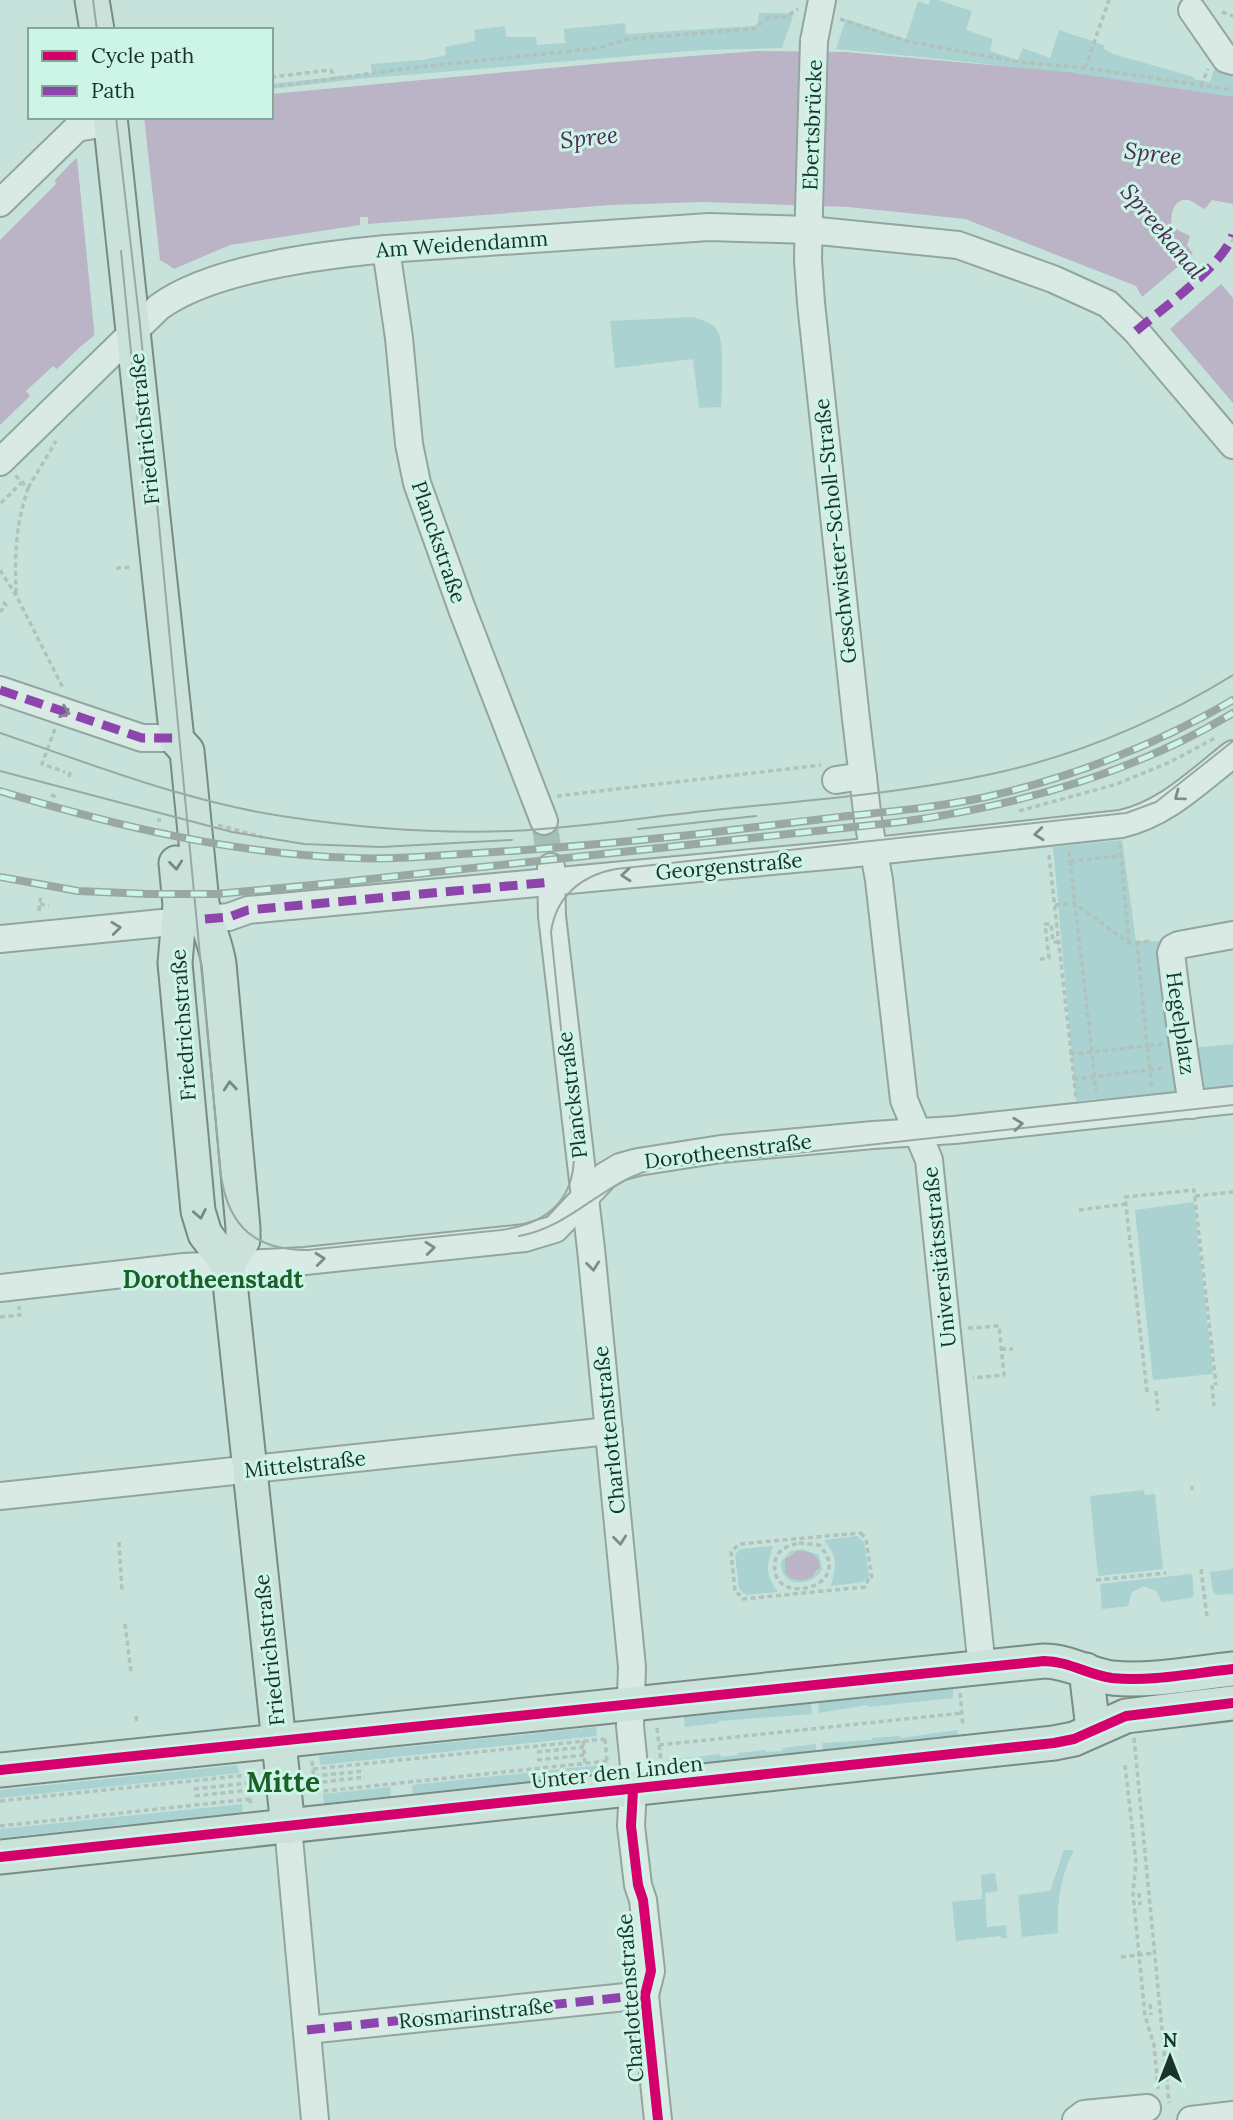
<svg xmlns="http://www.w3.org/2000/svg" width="1233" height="2120" font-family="Lora,serif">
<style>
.green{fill:#a9d2d1;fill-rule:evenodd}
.water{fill:#bab4c6}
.pier{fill:#c7e2da}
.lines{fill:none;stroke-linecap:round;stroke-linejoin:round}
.minor-tunnel{stroke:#a5bfb6;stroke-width:26;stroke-dasharray:26 13;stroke-linecap:butt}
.minor-casing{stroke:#91a69e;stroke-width:30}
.major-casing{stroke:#788c84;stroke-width:37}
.path{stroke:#b1c2bb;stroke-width:3.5;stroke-dasharray:5 3.5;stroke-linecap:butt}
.minor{stroke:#d9eae4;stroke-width:26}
.major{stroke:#cae2da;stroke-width:33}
.tram{stroke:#9aa8a3;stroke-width:2}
.rail-casing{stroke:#9aa8a3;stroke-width:8}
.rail{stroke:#ccf5e8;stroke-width:5;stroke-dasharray:16;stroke-linecap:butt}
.minor-bridge-casing{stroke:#91a69e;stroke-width:30;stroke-linecap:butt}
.minor-bridge{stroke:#d9eae4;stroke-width:26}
.quiet{stroke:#8e44ad;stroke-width:9;stroke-dasharray:18 9;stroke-linecap:butt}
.cycleway-casing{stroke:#ccf5e8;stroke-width:15}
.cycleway{stroke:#d6006c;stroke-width:10}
.oneway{stroke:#7a8e85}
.oneway2{stroke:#728a80}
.labels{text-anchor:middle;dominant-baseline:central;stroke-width:6;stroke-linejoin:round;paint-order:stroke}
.street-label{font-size:21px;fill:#1b3326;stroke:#ccf5e8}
.water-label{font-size:23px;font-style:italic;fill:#502a53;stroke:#ccf5e8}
.quarter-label{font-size:24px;font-weight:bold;fill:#1b6028;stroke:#ccf5e8}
.district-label{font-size:28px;font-weight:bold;fill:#1b6028;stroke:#ccf5e8}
</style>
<rect width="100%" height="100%" fill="#c7e2da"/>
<!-- green -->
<g class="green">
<path d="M930,0h8l34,11 -6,19 27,9 -3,12 28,9 5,-12 27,10 9,-28 45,15v4l9,5 81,23v2l16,3 6,-18 17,2v32c-132,-22 -264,-37 -397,-49l10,-30 60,20 12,-38 11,4z"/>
<path d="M759,13h35l-12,35 -80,2 -345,29 -86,10v-5l101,-11 -1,-9 51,-4 24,-5 -1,-8 30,-6 -1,-11 31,-4 1,11h30l1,8 28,-2 -1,-14 61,-6 1,11 128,-8 4,-3z"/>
<path d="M693,317c8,3 19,5 24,13 8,12 5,60 4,77l-22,1 -6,-49 -78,9 -5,-47z"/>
<path d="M1122,840l14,101h23l18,151 -101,9 -23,-254z"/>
<path d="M1233,1044v44l-37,4 -6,-44z"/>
<path d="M1194,1202l19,172 -60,6 -18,-170z"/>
<path d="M1144,1490l1,5 10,-1 8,75 -65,7 -8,-80z"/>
<path d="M857,1536l7,6 5,34 -6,6 -32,4c5,-22 8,-27 -7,-46z"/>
<path d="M773,1546c-6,21 -9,26 5,46l-32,3 -7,-6 -4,-34 5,-6z"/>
<path d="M802,1549l17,6 3,14c-10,19 -42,19 -41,-7l10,-11zM797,1551l21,20 -6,6 -10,3 -14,-24z"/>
<path d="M1233,1569v25l-16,1 -4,-3 -3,-20z"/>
<path d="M1192,1574l2,21 -3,3 -29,4 -6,-11 -12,-5 -12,6 -4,14 -26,3 -2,-25z"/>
<path d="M953,1689v9l-84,9 -1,-2 -49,8 -1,-10z"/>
<path d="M811,1704l1,10 -93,7 -1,2 -33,4 -1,-10z"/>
<path d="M596,1727l1,9 -277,29 -1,-9z"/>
<path d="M957,1730l1,6 -135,15 -1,-8 50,-3v-2l28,-2 1,2z"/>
<path d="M816,1744v7l-148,16v-7l52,-6 1,3 17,-2v-2l28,-3v2l16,-1 1,-3z"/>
<path d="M237,1765l2,8 -239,25v-8z"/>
<path d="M600,1765l1,9 -188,20 -1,-9z"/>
<path d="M390,1787l1,10 -67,7 -1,-10z"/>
<path d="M242,1804l1,8 -243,26v-9z"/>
<path d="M1064,1850h10c-14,27 -17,53 -16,83l-36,4 -4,-42 32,-4z"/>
<path d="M995,1873l3,18 -13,2 2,34 19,-2 1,13h-6l-1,-2 -44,5 -4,-39 30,-3 -1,-24z"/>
</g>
<!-- water -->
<g class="water">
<path d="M757,51l89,1 221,20 166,25v107l-21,-4 -7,9c-5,-2 -12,-8 -17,-9 -15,-2 -18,16 -16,27l18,9 -3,9 6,9 -6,5 26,31 8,-6 12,14v105l-63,-74 6,-6 -26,-32 -8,6 -6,-11 -171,-67 -117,-12 -146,-5 -91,3 -243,19v-7h-8v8l-130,20 -54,23 -96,79 -23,22 -4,-3 -27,25 4,5 -30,29v-185l56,-56 -1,-4 19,-20 64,-43h133v-23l345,-32z"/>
<path d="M797,1551c12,0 21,3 23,15l-8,11c-10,5 -21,4 -27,-5v-13z"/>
</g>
<!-- pier -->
<g class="pier">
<path d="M132,117h12l16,143 18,11 -83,68 -18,-181h-3v-3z"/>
<path d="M1193,254l2,3 -3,3 22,25 4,-3 3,2 -51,45 -3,-3 5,-4 -23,-26 -4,4 -3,-3z"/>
</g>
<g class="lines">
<!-- minor-tunnel -->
<path class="minor-tunnel" d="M544,821l7,46"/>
<!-- minor casing -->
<g class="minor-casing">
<g id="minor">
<path d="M1192,10l34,49 7,2"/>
<path d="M814,41l8,-41"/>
<path d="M0,203l77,-75 34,-6"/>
<path d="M809,209l-1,51 3,43 45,416 12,101 11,60 25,220 25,60 53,508"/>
<path d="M386,249l13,89 10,106 8,39 45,126 82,212"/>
<path d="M0,462l159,-155c53,-39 163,-52 227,-58l323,-22 100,3 149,15 95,34 55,25 28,27 97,114"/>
<path d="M0,690l142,48h34"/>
<path d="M836,780l27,-4"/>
<path d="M551,867l1,49 39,333 41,418 -2,59 4,40 -3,60 7,59 5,15 8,71 -6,24 13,125"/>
<path d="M205,919l24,-2 19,-7 600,-56 273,-30c45,-10 77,-43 112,-70"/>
<path d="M0,939l162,-16 17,1"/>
<path d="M1192,1105c-8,-51 -15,-101 -21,-152l2,-5 6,-3 54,-10"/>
<path d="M0,1288l184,-21 121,-6 220,-23 30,-9 50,-53 15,-9 18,-5 83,-13 152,-14 81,-5 279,-30"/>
<path d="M0,1496l609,-65"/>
<path d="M288,1827l27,293"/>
<path d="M307,2030l338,-35"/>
<path d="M1076,2120l8,-6 63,-6"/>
<path d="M1191,2120l42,-5"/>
</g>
</g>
<!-- major casing -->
<g class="major-casing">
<g id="major">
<path d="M92,0l5,30"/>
<path d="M110,117l67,623 10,11 15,152c4,21 14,40 17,61l24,264v12l-15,24"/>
<path d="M176,863l4,42 -5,58 23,248 7,23 23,30 60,563"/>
<path d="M1086,1670l7,59"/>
<path d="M0,1770l1044,-109c25,0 44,14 68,17 40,4 82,-5 121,-9"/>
<path d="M0,1857l1054,-114 20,-4 52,-23 107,-13"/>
</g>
</g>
<!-- path -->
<g class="path">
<path d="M1222,12l11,4"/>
<path d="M840,19l65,22 114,21 66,6 148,22"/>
<path d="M1085,68l24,-68"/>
<path d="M271,77l60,-7 5,9"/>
<path d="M1201,86l7,-17"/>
<path d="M271,87l140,-19 188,-20 29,-9 125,-10 16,-12h16l13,-8"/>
<path d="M1231,240l2,1"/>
<path d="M28,488l28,-47"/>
<path d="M1,503l21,-21 -7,-7"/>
<path d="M0,570l16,25 47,93"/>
<path d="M118,570v-2l13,-1"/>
<path d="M16,593c-1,-40 -1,-66 12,-104l-6,-7"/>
<path d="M0,612l6,-7 -3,-3"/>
<path d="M55,729l-13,35 23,8"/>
<path d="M69,777l2,-8"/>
<path d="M51,795l6,2"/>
<path d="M557,796l264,-31"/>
<path d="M1019,811l98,-27 53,-22 47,-25"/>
<path d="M157,820h4"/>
<path d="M218,825l44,12"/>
<path d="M1120,844l9,99"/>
<path d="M1069,852l23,200 55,-6 -10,-104"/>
<path d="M1049,855l27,242"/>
<path d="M1070,861l50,-5"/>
<path d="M40,904l9,2"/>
<path d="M1055,905l19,-2 55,40 23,-2"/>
<path d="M39,911l2,-17"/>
<path d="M1040,959l9,-1 -4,-34h6l2,18h5"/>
<path d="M1070,1054l22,-2 4,40"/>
<path d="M1073,1079l92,-11"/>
<path d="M1152,1086l-5,-40 15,-2"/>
<path d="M1195,1196l38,-4"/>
<path d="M1079,1210l47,-6"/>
<path d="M0,1317l20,-2 -1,-9"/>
<path d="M968,1328l31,-2 5,49 -31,3"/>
<path d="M1001,1349h12"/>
<path d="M1212,1385l2,21"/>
<path d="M1156,1391l2,20"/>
<path d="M1147,1392l-22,-195 69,-7 22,195"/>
<path d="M1192,1486v4"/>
<path d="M861,1533l5,6 6,40 -4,1 -3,7 -122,12 -1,-3 -7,-4 -4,-40 8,-8z"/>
<path d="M119,1542l3,49"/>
<path d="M799,1543l20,2c40,42 -51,65 -44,17 2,-13 13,-16 24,-19z"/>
<path d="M1201,1569l6,48"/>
<path d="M1096,1580l70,-7"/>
<path d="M125,1624l6,48"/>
<path d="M960,1693l3,34"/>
<path d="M136,1716l1,8"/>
<path d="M657,1728l4,34"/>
<path d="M1134,1738l35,365"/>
<path d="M605,1739l2,23"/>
<path d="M583,1741l2,23"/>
<path d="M659,1745l303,-32"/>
<path d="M537,1752l47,-5"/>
<path d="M537,1760l47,-5"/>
<path d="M312,1761l3,31"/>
<path d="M1125,1765l11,97 -3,31 12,123 9,29 4,44"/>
<path d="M313,1769l292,-30"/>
<path d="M247,1773l4,34"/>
<path d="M314,1776l51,-5"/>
<path d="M314,1783l51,-6"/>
<path d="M194,1789l55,-6"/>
<path d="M315,1792l292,-31"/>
<path d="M195,1796l54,-6"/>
<path d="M0,1801l248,-26"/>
<path d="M0,1826l251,-27"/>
<path d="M1139,1893l1,12"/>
<path d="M1121,1957l34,-4"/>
<path d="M1150,2004l1,11"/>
</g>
<!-- minor -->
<use href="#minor" class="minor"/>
<!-- major -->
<use href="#major" class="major"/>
<!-- tram -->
<g class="tram">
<path d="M93,0l4,30"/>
<path d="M116,117l24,208 81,851c8,52 35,74 87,74l193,-20c44,-6 73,-28 73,-75l-23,-223c5,-36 31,-57 65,-63l510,-56 30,-11 77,-61"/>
<path d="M121,251l22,223"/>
<path d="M0,733c94,32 189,70 288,84 73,11 148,17 222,14 68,-3 136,-14 204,-21 97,-10 195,-17 291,-39 80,-19 158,-53 228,-96"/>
<path d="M0,771l232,61 72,12 77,3 131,-7"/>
<path d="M638,829l118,-13"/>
<path d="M519,1236c54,-9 87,-58 140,-68l574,-63"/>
</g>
<!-- rail casing -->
<g class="rail-casing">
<g id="rail">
<path d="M0,791c116,35 233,63 354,67 36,2 73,-2 108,-4 76,-4 152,-11 228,-19 53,-6 105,-13 158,-19 46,-5 92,-9 138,-19 87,-20 170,-52 247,-97"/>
<path d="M0,877l78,14 71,3h68l116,-11 567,-61c116,-16 232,-48 333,-109"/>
</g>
</g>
<!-- rail -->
<use href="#rail" class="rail"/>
<!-- minor-bridge casing -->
<g class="minor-bridge-casing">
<path id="minor-bridge" d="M809,209l5,-168"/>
</g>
<!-- minor-bridge -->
<use href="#minor-bridge" class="minor-bridge"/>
<!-- quiet -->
<g class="quiet">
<path d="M1136,331c27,-23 86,-65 97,-96"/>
<path d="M0,690l142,48h34"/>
<path d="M205,919l24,-2 19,-7 304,-28"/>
<path d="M307,2030l338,-35"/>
</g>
<!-- cycleway casing -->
<g class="cycleway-casing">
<g id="cycleway">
<path d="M0,1770l1044,-109c25,0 44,14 68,17 40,4 82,-5 121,-9"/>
<path d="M633,1790l-2,36 7,59 5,15 8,71 -6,24 13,125"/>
<path d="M0,1857l1054,-114 20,-4 52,-23 107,-13"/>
</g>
</g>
<!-- cycleway -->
<use href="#cycleway" class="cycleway"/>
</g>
<!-- one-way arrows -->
<defs><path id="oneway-chevron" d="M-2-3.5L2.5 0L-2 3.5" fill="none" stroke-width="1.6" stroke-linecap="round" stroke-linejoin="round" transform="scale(1.75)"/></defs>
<g class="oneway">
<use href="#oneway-chevron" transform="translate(65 712) rotate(19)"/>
<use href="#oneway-chevron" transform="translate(1179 796) rotate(143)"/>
<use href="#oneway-chevron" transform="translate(1039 834) rotate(174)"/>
<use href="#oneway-chevron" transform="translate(626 875) rotate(175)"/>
<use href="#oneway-chevron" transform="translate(116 928) rotate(-6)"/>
<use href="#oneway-chevron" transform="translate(1018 1124) rotate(-6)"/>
<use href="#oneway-chevron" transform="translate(430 1248) rotate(-6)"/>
<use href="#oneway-chevron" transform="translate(320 1259) rotate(-6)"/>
<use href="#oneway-chevron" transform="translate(593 1266) rotate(84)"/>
<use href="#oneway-chevron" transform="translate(620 1540) rotate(84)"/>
</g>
<g class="oneway2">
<use href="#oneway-chevron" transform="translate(176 865) rotate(84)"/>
<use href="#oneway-chevron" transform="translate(230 1086) rotate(-95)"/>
<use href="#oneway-chevron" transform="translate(200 1214) rotate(79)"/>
</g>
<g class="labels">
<!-- street labels -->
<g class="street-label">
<text transform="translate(812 125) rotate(-88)">Ebertsbrücke</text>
<text transform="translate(462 244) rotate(-4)">Am Weidendamm</text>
<text transform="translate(144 429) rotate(-96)">Friedrichstraße</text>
<text transform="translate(835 531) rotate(-96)">Geschwister-Scholl-Straße</text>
<text transform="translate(439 542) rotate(71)">Planckstraße</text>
<text transform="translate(729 866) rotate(-5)">Georgenstraße</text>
<text transform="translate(1181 1023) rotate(82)">Hegelplatz</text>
<text transform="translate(183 1025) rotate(-94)">Friedrichstraße</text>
<text transform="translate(572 1095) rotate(-97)">Planckstraße</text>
<text transform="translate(728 1151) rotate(-7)">Dorotheenstraße</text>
<text transform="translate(939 1257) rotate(-96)">Universitätsstraße</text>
<text transform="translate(609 1430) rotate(-96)">Charlottenstraße</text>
<text transform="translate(305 1464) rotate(-6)">Mittelstraße</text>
<text transform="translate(269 1650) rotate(-96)">Friedrichstraße</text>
<text transform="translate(617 1772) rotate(-6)">Unter den Linden</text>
<text transform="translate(630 1998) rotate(-94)">Charlottenstraße</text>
<text transform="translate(476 2013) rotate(-6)">Rosmarinstraße</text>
</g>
<!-- water labels -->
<g class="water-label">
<text transform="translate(589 137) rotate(-6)">Spree</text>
<text transform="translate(1153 153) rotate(7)">Spree</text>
<text transform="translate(1163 231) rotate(50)">Spreekanal</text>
</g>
<!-- quarter labels -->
<g class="quarter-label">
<text x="213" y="1279">Dorotheenstadt</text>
</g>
<!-- district labels -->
<g class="district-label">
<text x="283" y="1782">Mitte</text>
</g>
</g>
<!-- legend -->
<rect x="28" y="28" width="245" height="91" fill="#ccf5e8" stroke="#85a79a" stroke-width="2"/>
<rect x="42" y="51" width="35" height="10" fill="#d6006c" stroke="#85a79a" stroke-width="2"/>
<text x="91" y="63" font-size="21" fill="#1b3326">Cycle path</text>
<rect x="42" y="86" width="35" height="10" fill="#8e44ad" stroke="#85a79a" stroke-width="2"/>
<text x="91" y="98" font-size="21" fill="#1b3326">Path</text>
<!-- north arrow -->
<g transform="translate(1170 2057)" stroke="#ccf5e8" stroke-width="5" paint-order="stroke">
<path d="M0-5L12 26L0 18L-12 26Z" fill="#1b3326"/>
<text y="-10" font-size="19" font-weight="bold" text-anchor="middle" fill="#1b3326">N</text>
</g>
</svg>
